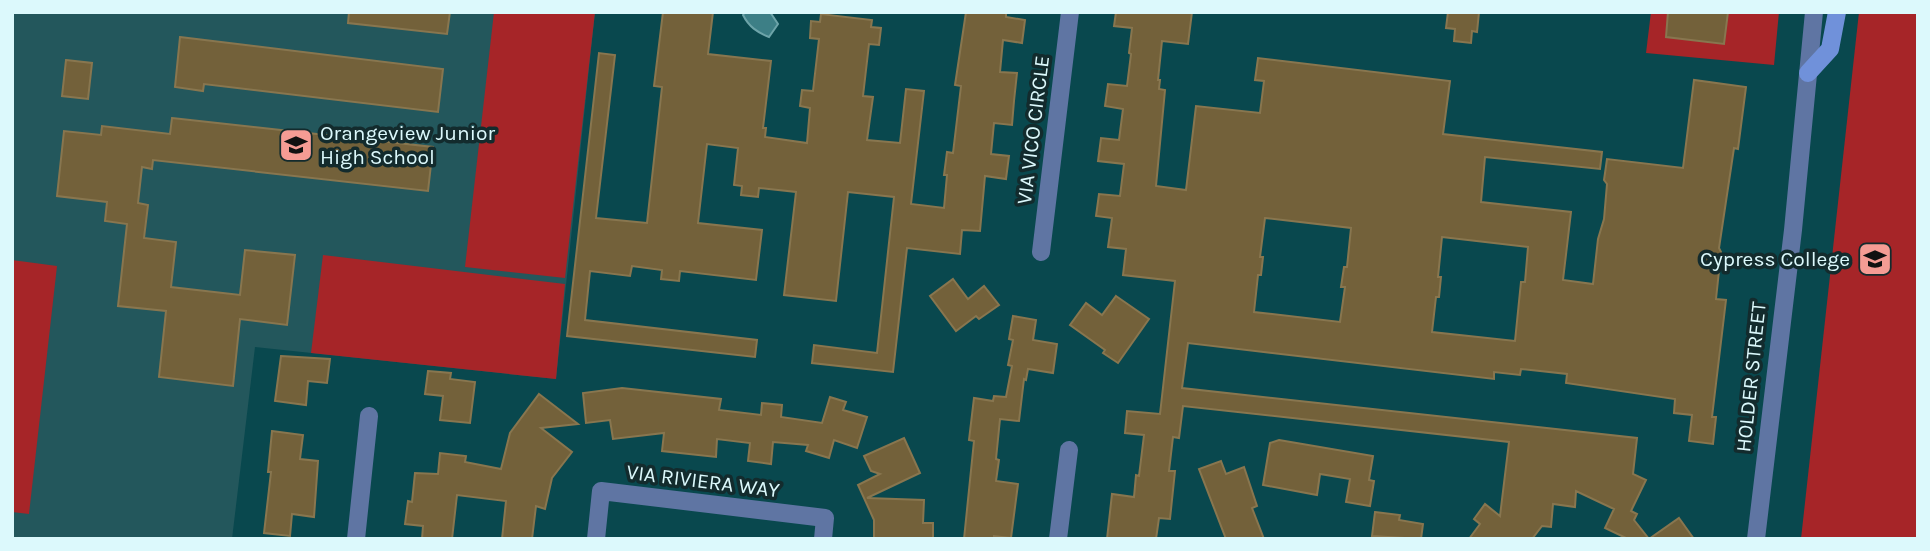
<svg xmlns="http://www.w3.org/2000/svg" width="1930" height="551" font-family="Karla,sans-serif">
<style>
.built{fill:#23575c}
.green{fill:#a62528}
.water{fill:#3d7f86;stroke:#6da4a9;stroke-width:2}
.building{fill:#73613a;stroke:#88764f;stroke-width:2;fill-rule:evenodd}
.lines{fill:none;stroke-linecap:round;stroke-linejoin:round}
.minor{stroke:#5f75a3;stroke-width:18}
.tertiary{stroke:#5f75a3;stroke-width:18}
.secondary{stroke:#7091da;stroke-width:18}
.labels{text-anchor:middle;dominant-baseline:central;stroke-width:7;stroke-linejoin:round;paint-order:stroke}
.street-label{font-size:21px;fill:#dcf9fc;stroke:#132b2d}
.poi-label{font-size:21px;fill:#dcf9fc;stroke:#132b2d;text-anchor:start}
</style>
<rect width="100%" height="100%" fill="#09484e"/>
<!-- built -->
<path class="built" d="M12,12h583l-39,367 -301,-32 -23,192h-220z"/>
<!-- green -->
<g class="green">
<path d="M494,12h101l-30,266 -100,-11z"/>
<path d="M1651,12h128l-5,53 -128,-12z"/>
<path d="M1859,12h59v527h-117z"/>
<path d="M323,255l242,29 -9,95 -245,-26z"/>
<path d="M12,260l45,6 -28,248 -17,-2z"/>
</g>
<!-- water -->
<path class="water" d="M745,12h25l8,12 -9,13c-12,-5 -20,-10 -26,-22z"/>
<!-- building -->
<g class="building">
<path d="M349,12h101l-3,22 -99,-11z"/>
<path d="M663,12h50l-5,42 63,7 -8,67h3l-1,9 42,6 3,-35 -10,-2 2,-16 11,1 6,-52 -9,-1 1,-17 9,1 1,-8 51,6 -1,7 10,1 -2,17 -10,-1 -6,52 10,1 -6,43 33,3 6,-54 18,2 -13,113 33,4 3,-33h-3l3,-23 6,1 8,-67 -6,-1 11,-73h40v5l19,3 -3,23 -19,-3 -3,32 17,1 -3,28 -2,24 -18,-2 -3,31 18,2 -3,23 -21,-3 -5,55 -18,-1 -2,24 -53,-6 -14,124 -81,-9 2,-18 63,8 17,-156 -46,-5 -12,109 -52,-6 12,-103 -37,-4 -1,9 -17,-2 1,-9 -8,-1 4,-37 -31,-4 -9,79 64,7 -6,50 -76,-9 -1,10 -18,-2 1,-9 -30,-4 -2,10 -40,-5 -5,49 172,20 -2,17 -188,-21 32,-283 16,2 -19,163 51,5 15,-136 -8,-1z"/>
<path d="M1116,12h76l-4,32 -26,-3 -4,39h2l-1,9 6,1 -9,96 30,4 10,-84 64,7 4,-32 -9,-1 3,-22 192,23 -7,53 159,18 -2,17 -115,-12 -4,45 90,10 -8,68 30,4 5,-45 6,-20 3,-35 -3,-4 3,-21 76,9 11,-88 52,7 -8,62 -4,-1 -15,100 2,4 -5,47 10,1 -14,117h4l-3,27 -24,-3 3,-26 -18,-2 1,-14 -109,-16 1,-9 -46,-5 -1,6 -26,-3v7l-306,-36 -6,45 455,50 -4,36 13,6 -15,31 6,3 -3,6 15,19h-21l-23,-11 9,-19 -38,-18 -1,16 -22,-3 -2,23 -9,-1 -10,13h-63l11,-15 -6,-5 11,-15 15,12 9,-74 -326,-36 -4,32 -6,-1 -4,34h6l-5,48 -11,-1 -3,21h-49l5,-45 22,3 2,-22 3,1 5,-41 -19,-2 2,-22 33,3 15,-133 -52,-6 3,-26 -18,-2 4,-29 -16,-2 3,-22 21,2 4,-32 -26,-3 3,-23 18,2 4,-31 -18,-3 3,-22 19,2 4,-32 -2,-1 3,-25 -18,-2zM1265,218l86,10 -4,39h-3l-3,20h4l-5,35 -86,-10 4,-37h3l2,-18h-3zM1442,237l86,10 -3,35h-4l-6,59 -83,-9 4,-35h3l2,-20h-3z"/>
<path d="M1448,12h31l-2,20 -5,-1 -1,12 -17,-2 1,-12 -9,-1z"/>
<path d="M1668,12h60l-4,32 -58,-7z"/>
<path d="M180,37l263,32 -5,43 -234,-28 -1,7 -28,-4z"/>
<path d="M66,60l26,3 -4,36 -26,-3z"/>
<path d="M172,118l261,29 -5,44 -275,-31 -1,9 -10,-2 -4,36 10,2 -4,33 32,4 -5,45 69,8 5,-45 50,5 -8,70 -47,-6 -7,67 -74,-9 7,-66 -48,-5 9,-82 -22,-3 2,-19 -50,-6 7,-65 37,4 1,-9 68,8z"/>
<path d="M953,279l15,20 16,-13 15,19 -20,14 -3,-3 -20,15 -26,-35z"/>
<path d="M1116,296l33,23 -31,44 -15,-10 2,-3 -35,-25 16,-22 16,12z"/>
<path d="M1013,316l23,4 -3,20 24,4 -4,29 -25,-4 -2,11 -2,-1 -5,42 -19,-2 -4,40 3,1 -3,21 22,3 -7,54 -17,-2v3h-30l10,-98 -5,-1 5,-42 19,3 1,-5 12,1 6,-31 -4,-1 5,-25 -4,-1z"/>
<path d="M281,356l49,3 -3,24 -19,-2 -2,24 -31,-4z"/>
<path d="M428,371l23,2 -1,6 25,3 -5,41 -30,-3 3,-24 -18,-2z"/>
<path d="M622,388l99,11 -2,11 42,5 1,-12 20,2 -1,12 41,6 8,-26 16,5 -3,8 24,7 -10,31 -23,-8 -5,18 -23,-7 2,-6 -35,-3 -2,22 -23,-3 2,-18 -33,-4 -1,18 -54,-6 2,-18 -51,6 -3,-19 -24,3 -3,-30z"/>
<path d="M539,394l39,30 -37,4 31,24 -20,26 -7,31 -9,-3 -4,33h-30l4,-38 -49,-6 -5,44h-30l1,-13 -18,-2 3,-23 4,1 3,-29 23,1 2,-21 26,3 -1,6 36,7 9,-36z"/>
<path d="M272,431l31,4 -3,24 18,2 -4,56 -22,-3 -2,22 -26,-3 7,-61h-3z"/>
<path d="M904,438l16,35 -53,25 57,2 -1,23h10v16h-59v-19l-16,-35 22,-11 -9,-3 -7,-15z"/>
<path d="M1279,440l94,16 -4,24 5,1 -4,25 -24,-4 4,-23 -30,-5 -3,21 -54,-10 7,-42z"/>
<path d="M1221,461l5,13 18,-7 13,39 -5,2 12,31h-38l-27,-70z"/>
<path d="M1375,512l25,3 -1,5 24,4 -2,15 -49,-3z"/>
<path d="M1679,518l15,21h-45z"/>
</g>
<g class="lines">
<!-- minor -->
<g class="minor">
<path d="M1041,252l29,-240"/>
<path d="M356,539l13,-123"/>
<path d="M596,539l5,-48 224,27 -2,21"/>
<path d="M1058,539l11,-89"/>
</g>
<!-- tertiary -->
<path class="tertiary" d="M1756,539l37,-309 21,-218"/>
<!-- secondary -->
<path class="secondary" d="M1808,73l22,-24 7,-37"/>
</g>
<!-- icons -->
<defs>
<g id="school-square" transform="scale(1.75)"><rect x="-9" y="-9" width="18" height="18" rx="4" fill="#f59c94" stroke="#132b2d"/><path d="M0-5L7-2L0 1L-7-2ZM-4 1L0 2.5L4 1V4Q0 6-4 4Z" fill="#111"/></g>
<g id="university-square" transform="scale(1.75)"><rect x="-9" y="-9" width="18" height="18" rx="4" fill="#f59c94" stroke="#132b2d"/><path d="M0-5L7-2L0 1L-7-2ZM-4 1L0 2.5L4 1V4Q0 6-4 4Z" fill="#111"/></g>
</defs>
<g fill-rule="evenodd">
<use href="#school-square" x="296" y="145"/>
<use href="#university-square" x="1875" y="259"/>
</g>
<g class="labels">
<!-- street labels -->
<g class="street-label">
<text transform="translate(1033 130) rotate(-83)">VIA VICO CIRCLE</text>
<text transform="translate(1751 377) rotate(-84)">HOLDER STREET</text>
<text transform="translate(703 481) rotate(7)">VIA RIVIERA WAY</text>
</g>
<!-- poi labels -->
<g class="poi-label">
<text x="320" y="133">Orangeview Junior<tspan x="320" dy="24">High School</tspan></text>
<text x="1850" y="259" text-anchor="end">Cypress College</text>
</g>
</g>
<!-- border -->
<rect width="1930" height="551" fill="none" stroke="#dcf9fc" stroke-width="28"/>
</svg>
